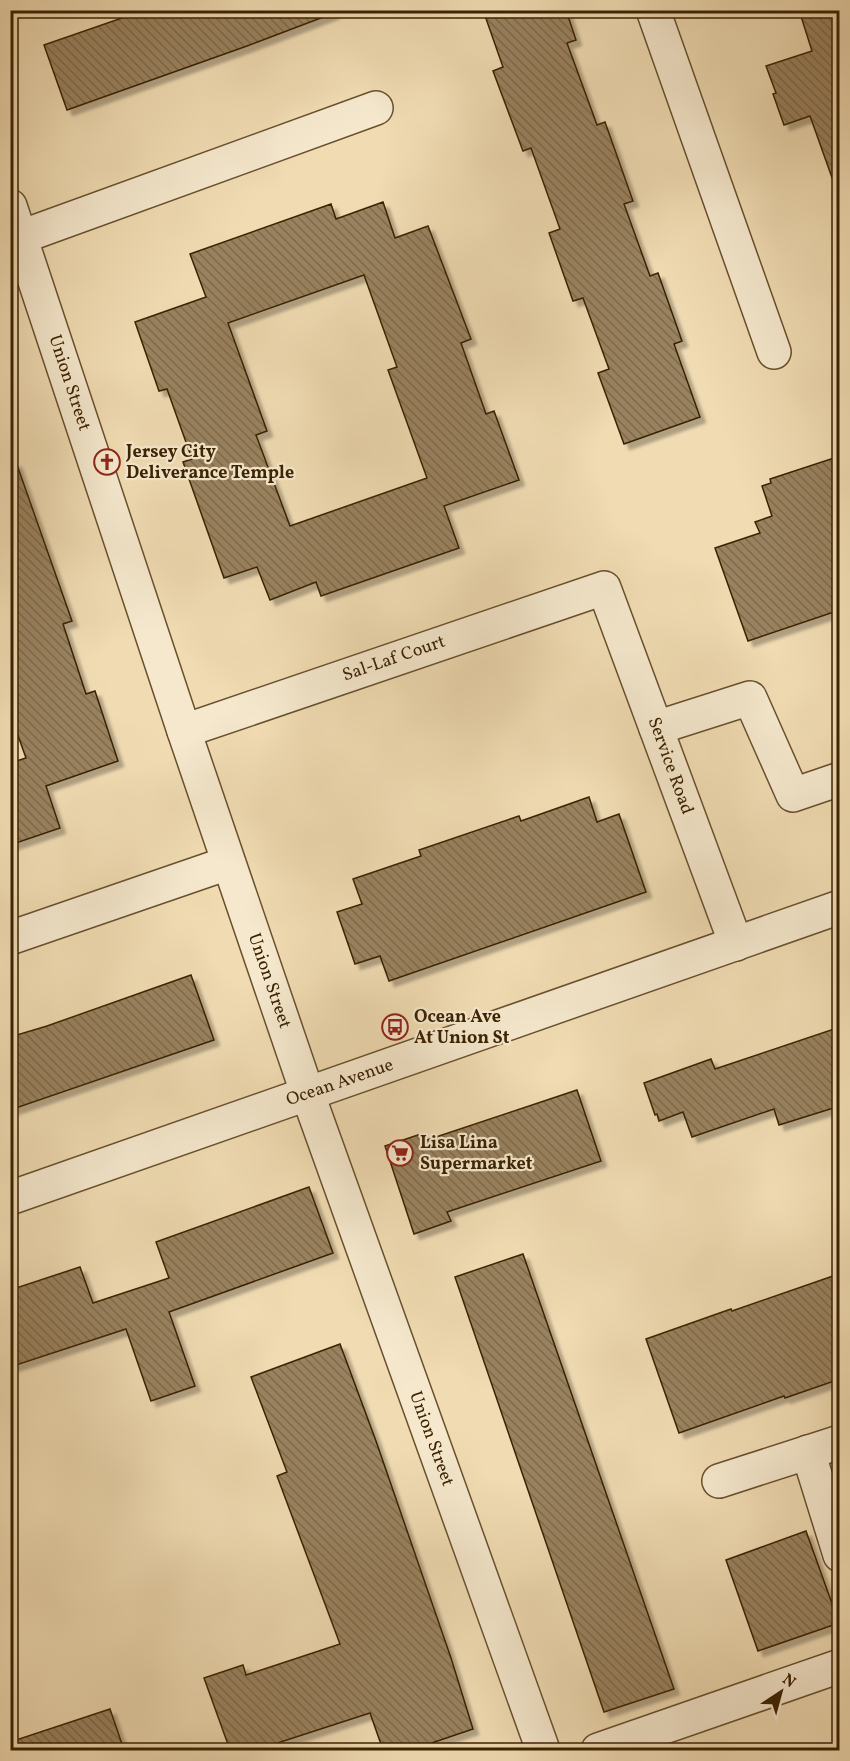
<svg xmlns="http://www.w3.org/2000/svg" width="850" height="1761" font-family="Vollkorn,serif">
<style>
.building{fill:url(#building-back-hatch);stroke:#3b2202;stroke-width:1.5;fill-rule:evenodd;filter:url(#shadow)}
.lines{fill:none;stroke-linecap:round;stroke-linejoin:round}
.minor-casing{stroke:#68502e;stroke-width:36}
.minor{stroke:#f5e8cd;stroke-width:33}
.labels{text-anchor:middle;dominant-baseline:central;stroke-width:4.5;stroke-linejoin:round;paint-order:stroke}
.street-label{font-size:18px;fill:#3b2202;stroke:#f5e8cd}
.poi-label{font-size:18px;font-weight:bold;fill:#3b2202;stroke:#f5e8cd;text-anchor:start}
</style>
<defs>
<pattern id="building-back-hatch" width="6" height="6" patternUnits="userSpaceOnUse" patternTransform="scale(1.5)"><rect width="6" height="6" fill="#99825e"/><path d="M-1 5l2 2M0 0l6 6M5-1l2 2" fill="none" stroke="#7e6a4b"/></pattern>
<filter id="shadow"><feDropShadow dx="5.5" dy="5.5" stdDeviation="1.5" flood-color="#0004"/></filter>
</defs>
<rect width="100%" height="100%" fill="#f0dbb2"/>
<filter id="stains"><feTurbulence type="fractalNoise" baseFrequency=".00333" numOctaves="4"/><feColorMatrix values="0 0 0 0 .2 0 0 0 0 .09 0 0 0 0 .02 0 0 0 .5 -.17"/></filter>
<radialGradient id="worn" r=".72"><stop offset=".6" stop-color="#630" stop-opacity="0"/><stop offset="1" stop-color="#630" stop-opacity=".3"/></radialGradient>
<!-- building -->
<g class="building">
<path d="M145,10h188l1,3 -87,33 -180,64 -23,-65z"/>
<path d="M483,10h83l10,30 -9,3 30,82 8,-3 28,79 -9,3 26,72 8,-3 24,68 -8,3 26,73 -76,27 -26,-71 11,-4 -26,-71 -10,3 -24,-68 11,-4 -29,-81 -8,3 -30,-80 10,-4z"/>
<path d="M799,10h41v176h-5l-25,-70 -26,9 -11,-31 3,-1 -10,-27 46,-15z"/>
<path d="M383,202l12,36 33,-12 43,113 -10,4 25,71 8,-3 25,69 -75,26 15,42 -138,48 -5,-14 -46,18 -13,-33 -33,11 -41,-116 9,-3 -25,-70 -8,2 -24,-69 71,-25 -16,-43 141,-50 5,15zM364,275l33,92 -9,3 39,108 -137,48 -34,-91 11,-4 -39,-108z"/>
<path d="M840,456v154l-92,31 -33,-93 45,-15 -5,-11 17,-6 -10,-30 9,-3 -1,-4z"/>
<path d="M16,462l56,159 -9,3 23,70 9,-3 23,70 -72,25 14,42 -50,17v-82l16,-5 -16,-45v-250z"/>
<path d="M589,797l8,25 22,-8 27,78 -257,89 -9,-25 -25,8 -18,-52 25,-8 -9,-25 68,-23 -2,-6 100,-34 2,5z"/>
<path d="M191,975l23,65 -204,70v-73l37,-11z"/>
<path d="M840,1027v79l-61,19 -5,-16 -82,28 -9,-25 -24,9 -2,-7 -2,1 -11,-32 67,-24 4,10z"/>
<path d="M577,1090l24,71 -154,51 4,9 -37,13 -29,-88 36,-12 3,7z"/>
<path d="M309,1187l24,66 -164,59 26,74 -44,15 -25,-72 -116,38v-77l70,-23 13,36 76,-25 -13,-36z"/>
<path d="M523,1254l151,435 -70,23 -149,-435z"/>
<path d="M833,1276l7,18v85l-55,19 -1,-2 -105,37 -33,-94 85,-30 1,2z"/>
<path d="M340,1344l36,97 75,217 22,71 -62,21h-28l-13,-37 -114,37h-26l-26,-72 39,-13 3,10 94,-31 -63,-168 10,-4 -36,-95z"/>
<path d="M806,1531l33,92 -81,28 -32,-91z"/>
<path d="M110,1709l14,41h-114v-8z"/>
</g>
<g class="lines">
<!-- minor casing -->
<g class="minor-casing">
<g id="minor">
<path d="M653,10l121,342"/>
<path d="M10,206l174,525 124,364 235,655"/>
<path d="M21,237l355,-129"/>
<path d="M656,728l94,-30 43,97 47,-16"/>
<path d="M184,731l420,-143 132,356"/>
<path d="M10,938l218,-75"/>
<path d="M10,1198l830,-291"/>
<path d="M808,1452l32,103"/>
<path d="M719,1481l121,-39"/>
<path d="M598,1750l242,-84"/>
</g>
</g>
<!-- minor -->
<use href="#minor" class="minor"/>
</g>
<!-- icons -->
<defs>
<g id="church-ring" transform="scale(1.35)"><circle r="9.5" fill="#f5e8cd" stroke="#8f2418" stroke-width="1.5"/><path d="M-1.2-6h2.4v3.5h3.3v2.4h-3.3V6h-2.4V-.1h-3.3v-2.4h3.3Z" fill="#8f2418"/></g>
<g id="bus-ring" transform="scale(1.35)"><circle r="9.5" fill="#f5e8cd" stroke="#8f2418" stroke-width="1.5"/><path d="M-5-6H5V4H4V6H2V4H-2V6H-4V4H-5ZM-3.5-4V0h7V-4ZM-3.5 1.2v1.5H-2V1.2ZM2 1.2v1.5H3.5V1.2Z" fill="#8f2418"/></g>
<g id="supermarket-ring" transform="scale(1.35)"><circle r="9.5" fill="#f5e8cd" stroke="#8f2418" stroke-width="1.5"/><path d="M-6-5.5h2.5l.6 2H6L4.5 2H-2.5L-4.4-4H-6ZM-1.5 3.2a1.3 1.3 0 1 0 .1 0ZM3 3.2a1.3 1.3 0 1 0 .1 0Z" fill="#8f2418"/></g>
</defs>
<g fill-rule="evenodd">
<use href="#church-ring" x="107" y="462"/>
<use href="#bus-ring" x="395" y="1027"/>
<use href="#supermarket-ring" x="400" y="1153"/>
</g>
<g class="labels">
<!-- street labels -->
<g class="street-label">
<text transform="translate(69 383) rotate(72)">Union Street</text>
<text transform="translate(394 659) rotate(-19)">Sal-Laf Court</text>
<text transform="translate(670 766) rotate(70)">Service Road</text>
<text transform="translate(269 981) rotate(71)">Union Street</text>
<text transform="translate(340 1083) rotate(-19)">Ocean Avenue</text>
<text transform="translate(431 1439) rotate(70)">Union Street</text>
</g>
<!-- poi labels -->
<g class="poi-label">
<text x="126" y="452">Jersey City<tspan x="126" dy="21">Deliverance Temple</tspan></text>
<text x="414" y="1017">Ocean Ave<tspan x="414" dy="21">At Union St</tspan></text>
<text x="420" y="1143">Lisa Lina<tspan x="420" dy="21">Supermarket</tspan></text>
</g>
</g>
<!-- margin -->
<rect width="850" height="1761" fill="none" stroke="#f0dbb2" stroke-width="36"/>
<rect x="12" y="12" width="826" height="1737" fill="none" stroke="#3b2202" stroke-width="3"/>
<rect x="18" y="18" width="814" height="1725" fill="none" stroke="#3b2202" stroke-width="1.5"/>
<!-- north arrow -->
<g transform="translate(781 1692) rotate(36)" stroke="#f5e8cd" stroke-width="4.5" paint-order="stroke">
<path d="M0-4.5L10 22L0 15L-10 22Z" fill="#3b2202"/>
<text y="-9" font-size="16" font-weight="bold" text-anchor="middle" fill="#3b2202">N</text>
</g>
<rect width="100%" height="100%" filter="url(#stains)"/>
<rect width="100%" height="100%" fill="url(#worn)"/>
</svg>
